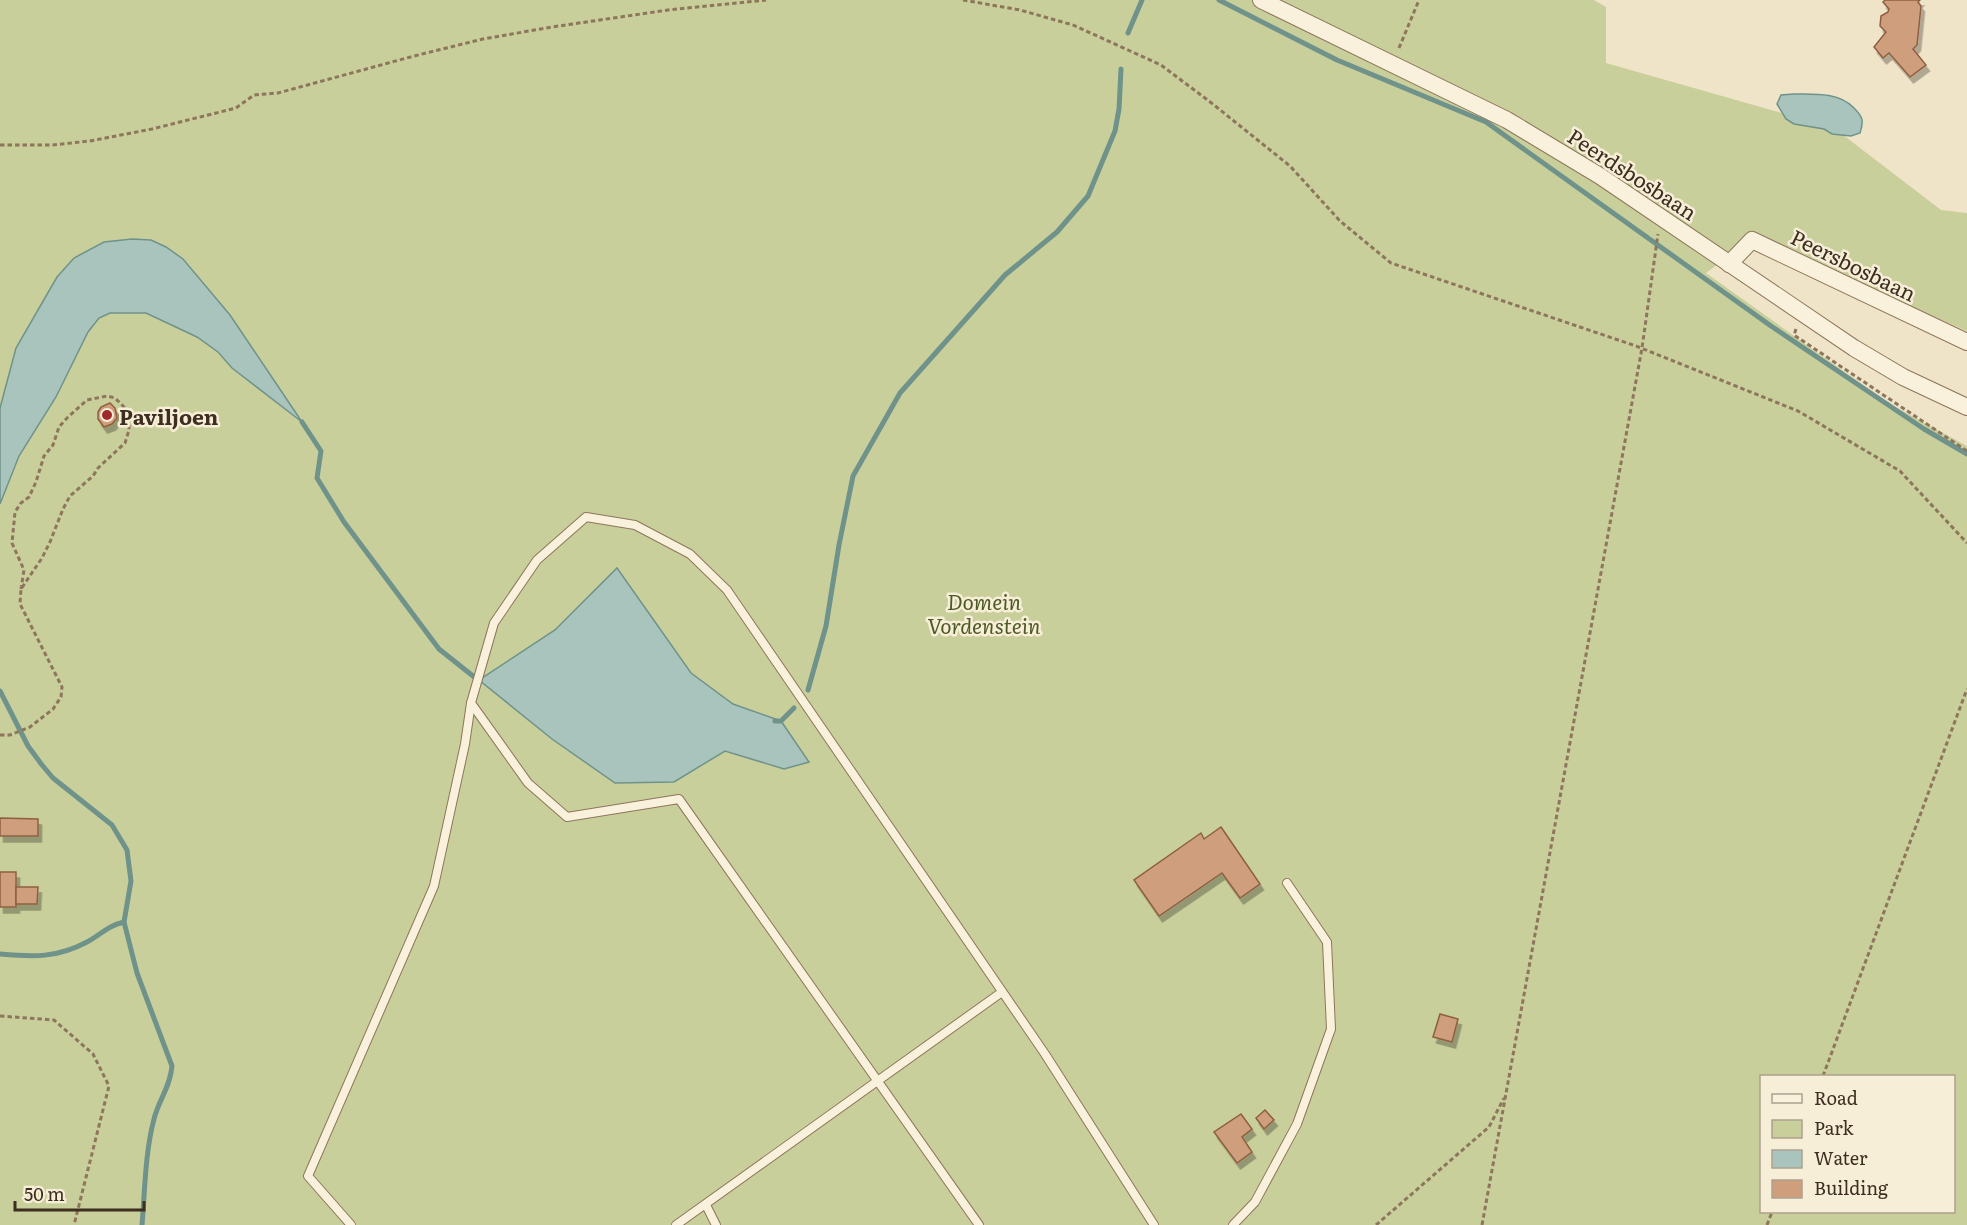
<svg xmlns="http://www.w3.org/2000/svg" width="1967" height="1225" font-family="Literata,serif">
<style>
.green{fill:#c9cf9b;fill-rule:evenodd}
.water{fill:#a9c4bc;stroke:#6f938a;stroke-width:1.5}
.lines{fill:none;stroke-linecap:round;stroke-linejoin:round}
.stream{stroke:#6f938a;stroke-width:5}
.building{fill:#cf9f7d;stroke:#8d5f41;stroke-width:1.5;filter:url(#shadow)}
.lane-casing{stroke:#8d765c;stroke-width:10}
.street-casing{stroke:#8d765c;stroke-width:18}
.path{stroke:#8d765c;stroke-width:3;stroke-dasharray:4.5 3;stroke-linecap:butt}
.lane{stroke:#faf1dc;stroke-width:8}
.street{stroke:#faf1dc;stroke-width:16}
.poi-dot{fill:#9e2a2b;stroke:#f7eed8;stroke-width:2}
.labels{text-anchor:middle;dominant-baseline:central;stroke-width:5;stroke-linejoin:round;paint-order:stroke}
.street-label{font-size:21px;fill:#3d2e20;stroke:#f7eed8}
.poi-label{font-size:21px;font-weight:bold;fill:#3d2e20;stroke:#f7eed8;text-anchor:start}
.park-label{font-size:21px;font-style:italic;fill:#4d5a26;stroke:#f7eed8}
</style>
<defs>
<filter id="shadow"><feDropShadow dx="3.5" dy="6" stdDeviation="0" flood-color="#0004"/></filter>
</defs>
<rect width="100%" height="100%" fill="#f0e4c8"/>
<!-- green -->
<path class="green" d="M0,0h1594l12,7v56l228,65 107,82 26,3v118l-214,-93 -47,35 182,130 79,43v779h-1967zM1762,1076h192v136h-192z"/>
<!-- water -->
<g class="water">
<path d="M1794,94c20,0 45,-2 60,14 9,9 10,13 6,25l-9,3 -19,-2 -8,-5 -30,-5 -8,-5 -9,-15 4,-9z"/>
<path d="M132,239l19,1 15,7 17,12 47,56 72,107 -70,-54 -14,-16 -21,-15 -51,-24h-36l-11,5 -11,14 -32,65 -37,59 -19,48v-96l16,-60 41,-71 17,-19 30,-16z"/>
<path d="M617,568l74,105 42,31 48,17 28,41 -25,7 -59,-18 -51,31 -59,1 -63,-44 -73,-59 76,-50z"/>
</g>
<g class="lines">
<!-- stream -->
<g class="stream">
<path d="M1219,0l118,60 149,62 285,204 153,103 43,25"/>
<path d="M1128,33l14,-33"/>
<path d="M302,422l19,29 -4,27 27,44 95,127 39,31"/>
<path d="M808,690l18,-64 13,-81 14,-69 47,-83 105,-118 52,-43 31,-36 27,-65 4,-22 2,-40"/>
<path d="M0,691l28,55 14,19 11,13 59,47 15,25 4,31 -7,41 13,51 35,93c-2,22 -13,33 -18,53 -9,34 -9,71 -12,106"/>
<path d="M775,721h6l13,-13"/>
<path d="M0,954c34,3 57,4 87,-12 15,-8 20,-16 37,-20"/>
</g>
</g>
<!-- building -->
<g class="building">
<path d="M1885,0h35l-2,2 3,4 -4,39 -4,4 13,16 -16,12 -21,-24 -6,5 -9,-11 12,-15 -6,-6 1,-10 7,-4 1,-3 -6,-7z"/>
<path d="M110,403l5,5 2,10 -5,6 -8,3 -6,-8v-7l3,-5z"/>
<path d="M0,818l38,1v17h-38z"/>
<path d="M1221,827l39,57 -20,14 -18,-25 -63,43 -25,-36 67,-47 3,6z"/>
<rect x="0" y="872" width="16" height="35"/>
<path d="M16,887h22l-1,17h-21z"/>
<path d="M1440,1014l18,5 -6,23 -19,-5z"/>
<path d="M1265,1110l9,10 -10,9 -8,-11z"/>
<path d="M1241,1114l11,15 -10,8 10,15 -15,11 -23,-31z"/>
</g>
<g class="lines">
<!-- lane casing -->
<g class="lane-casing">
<g id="lane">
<path d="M706,1205l10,20"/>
<path d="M351,1225l-43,-49 126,-290 31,-142 6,-41"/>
<path d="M676,1225l326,-233"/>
<path d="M979,1225l-300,-426 -112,18 -39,-34 -57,-80 23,-80 43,-63 49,-43 49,8 55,29 37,36 318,464 109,171"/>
<path d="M1233,1225l22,-23 42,-78 34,-95 -4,-87 -40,-59"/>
</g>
</g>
<!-- street casing -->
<g class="street-casing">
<g id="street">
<path d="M1261,0l246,120 93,56 254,172 49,29 64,30"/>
<path d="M1729,264l23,-24 215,102"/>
</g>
</g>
<!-- path -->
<g class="path">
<path d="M963,0l57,10 53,15 88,40 48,36 81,65 50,55 51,42 245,83 162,65 102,60 67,72"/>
<path d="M1399,48l20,-48"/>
<path d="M0,145h52l38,-4 62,-12 84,-21 18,-13 24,-2 136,-37 69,-17 69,-12 116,-17 98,-10"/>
<path d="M1796,329l-2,6 173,116"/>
<path d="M0,735h10l20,-8 23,-18 8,-12 1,-10 -42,-83 1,-15 21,-31 8,-16 13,-33 7,-13 23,-20 5,-8 27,-25 4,-13v-12l-4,-10 -10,-10 -8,-2 -20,4 -20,18 -8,9 -6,18 -9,11 -8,26 -7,15 -8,6 -6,9 -3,31 12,27 -3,19"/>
<path d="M0,1016l54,4 39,34 16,32 -35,139"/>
<path d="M1823,1076l144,-387"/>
<path d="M1376,1225l113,-98 15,-29"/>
<path d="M1482,1225l160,-877 16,-114"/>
<path d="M1767,1225l5,-13"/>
</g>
<!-- lane -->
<use href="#lane" class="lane"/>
<!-- street -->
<use href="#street" class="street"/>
</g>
<!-- markers -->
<circle class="poi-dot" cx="107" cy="415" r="6"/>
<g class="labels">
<!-- street labels -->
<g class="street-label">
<text transform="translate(1633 173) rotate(33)">Peerdsbosbaan</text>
<text transform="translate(1854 264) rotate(26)">Peersbosbaan</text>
</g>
<!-- poi labels -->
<g class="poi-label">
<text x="119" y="415">Paviljoen</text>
</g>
<!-- park labels -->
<g class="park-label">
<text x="984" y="600">Domein<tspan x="984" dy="24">Vordenstein</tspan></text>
</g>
</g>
<!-- legend -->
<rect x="1760" y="1075" width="195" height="138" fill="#f7eed8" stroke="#ada18e" stroke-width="1.5"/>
<rect x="1772" y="1094" width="30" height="9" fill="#faf1dc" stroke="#ada18e" stroke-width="1.5"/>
<text x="1814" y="1105" font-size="18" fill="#3d2e20">Road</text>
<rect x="1772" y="1120" width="30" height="18" fill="#c9cf9b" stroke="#ada18e" stroke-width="1.5"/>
<text x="1814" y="1135" font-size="18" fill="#3d2e20">Park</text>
<rect x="1772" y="1150" width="30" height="18" fill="#a9c4bc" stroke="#ada18e" stroke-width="1.5"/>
<text x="1814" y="1165" font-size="18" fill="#3d2e20">Water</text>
<rect x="1772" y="1180" width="30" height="18" fill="#cf9f7d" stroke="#ada18e" stroke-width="1.5"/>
<text x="1814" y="1195" font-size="18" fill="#3d2e20">Building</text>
<!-- scale -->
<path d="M15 1201v9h129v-9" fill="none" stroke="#3d2e20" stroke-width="3"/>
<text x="24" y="1201" font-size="18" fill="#3d2e20" stroke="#f7eed8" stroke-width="4.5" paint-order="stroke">50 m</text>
</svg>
